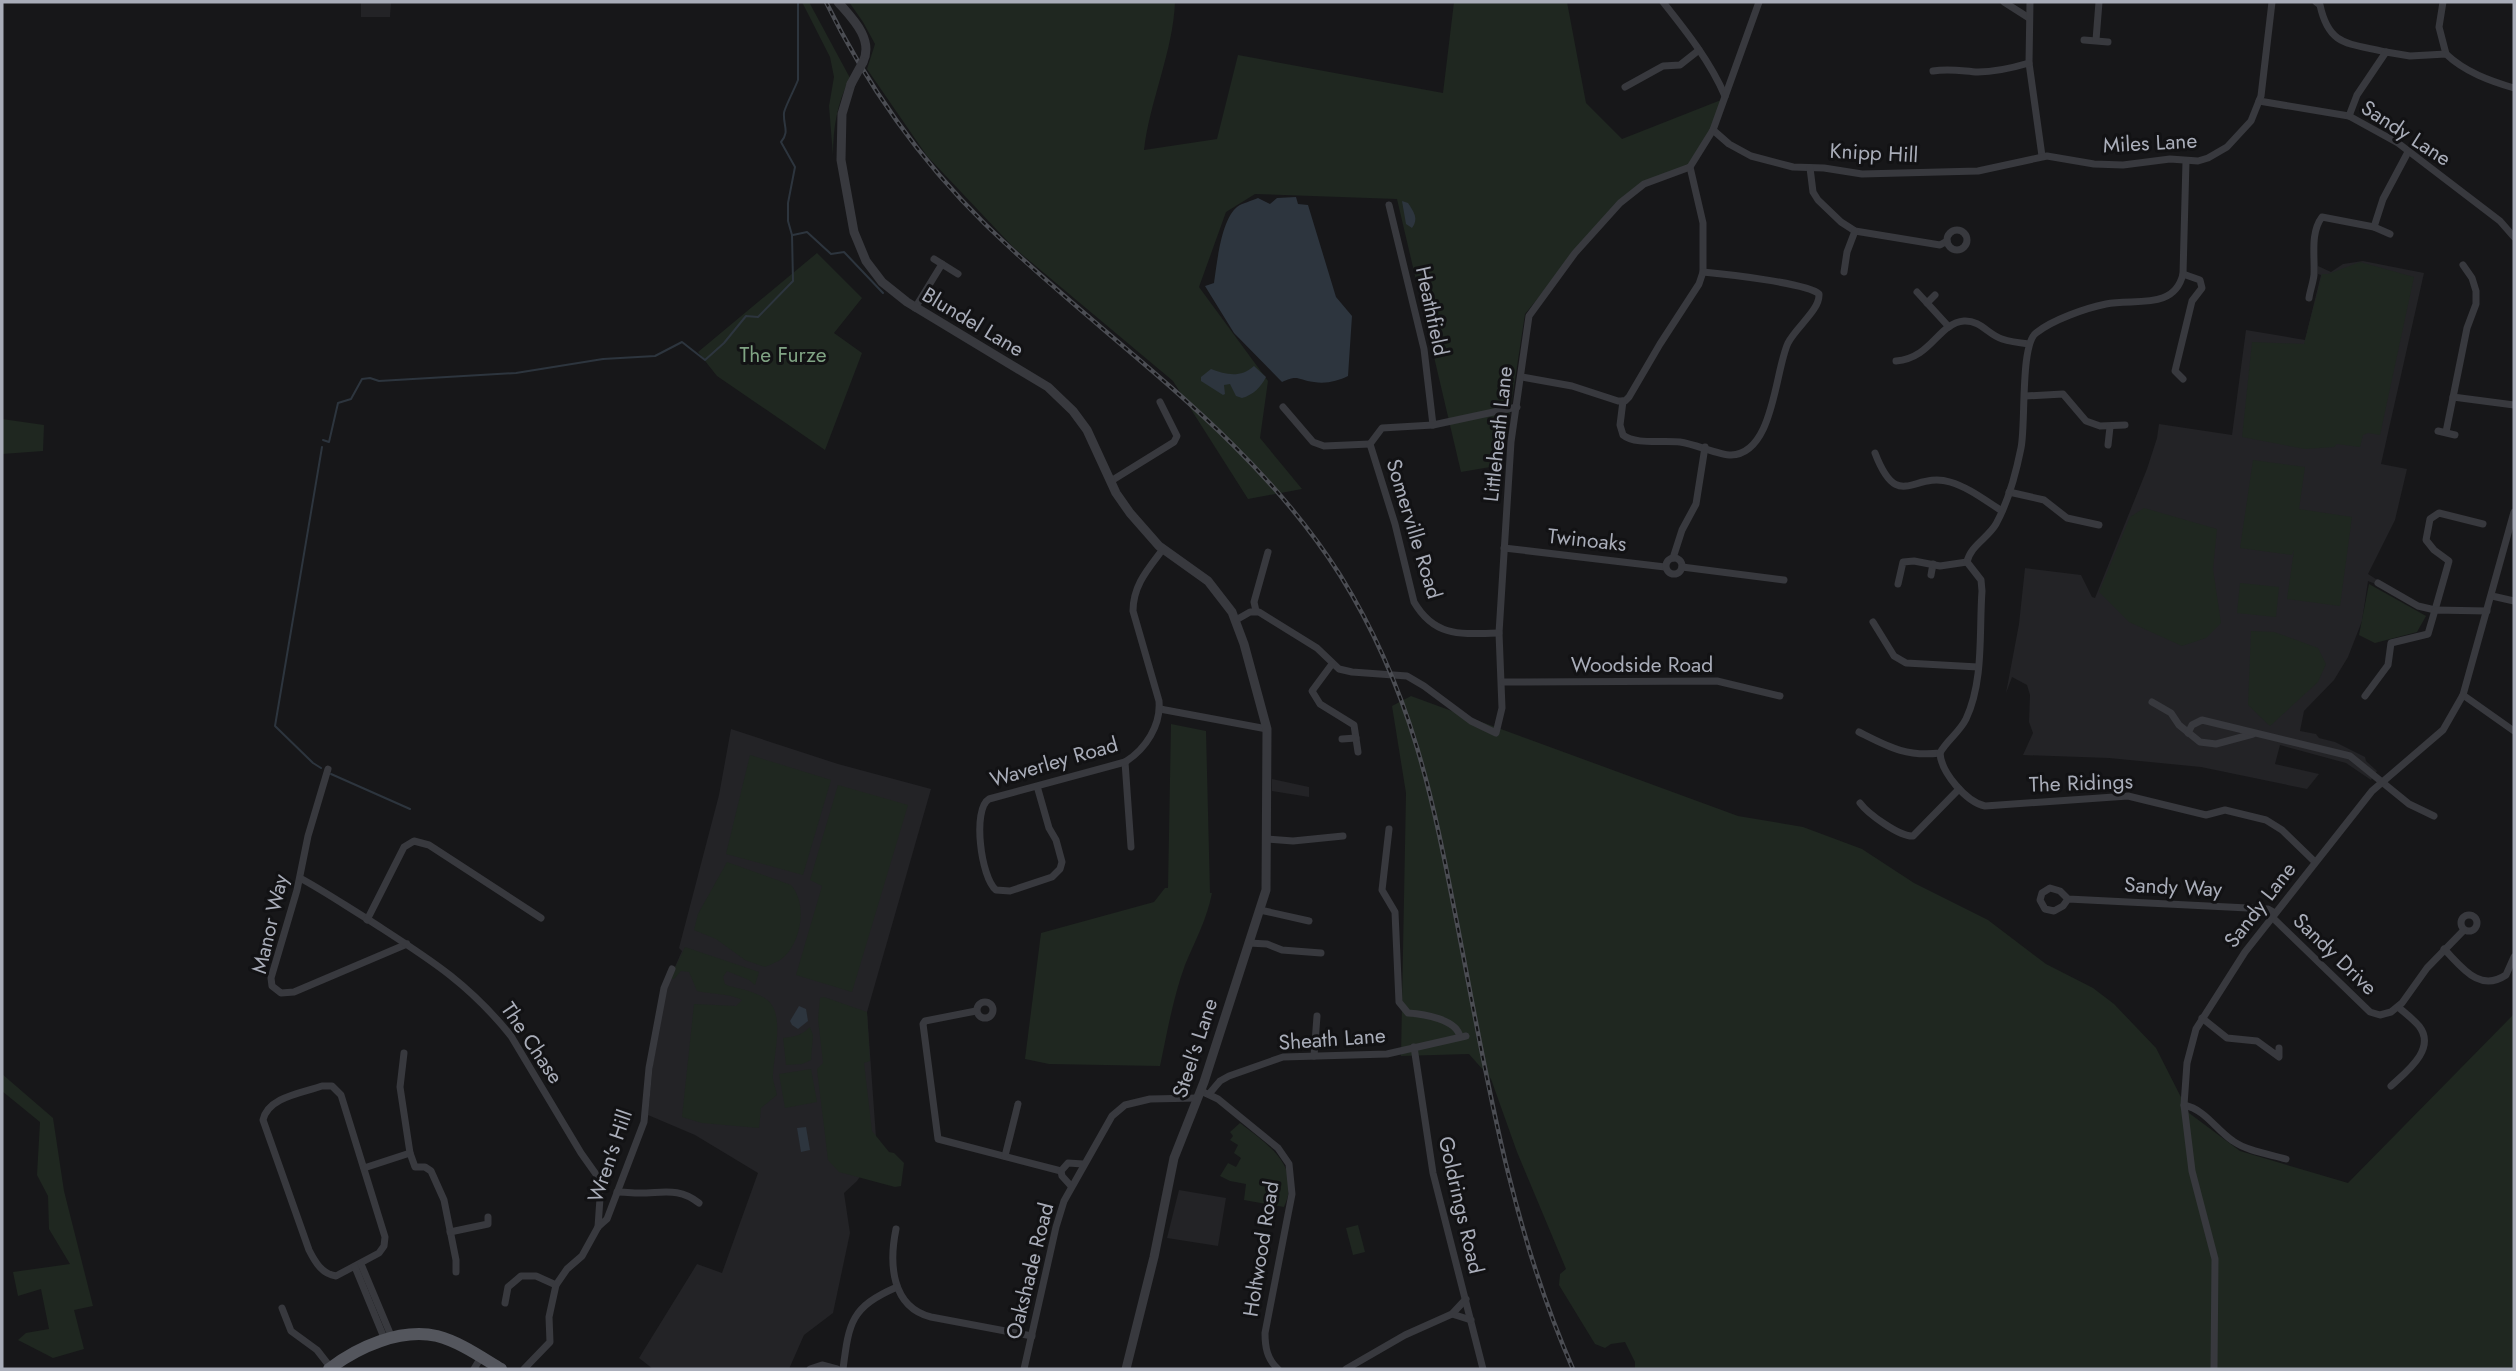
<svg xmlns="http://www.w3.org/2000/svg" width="2516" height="1371" font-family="Jost,sans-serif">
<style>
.built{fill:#232326}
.green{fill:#1f2720}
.water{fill:#2d353e}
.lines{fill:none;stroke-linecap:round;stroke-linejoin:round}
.stream{stroke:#2d353e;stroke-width:2}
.minor{stroke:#38393e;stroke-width:7}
.tertiary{stroke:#38393e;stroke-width:9}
.primary{stroke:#54565d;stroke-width:12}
.rail-casing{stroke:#4b4d53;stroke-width:4.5}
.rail{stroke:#121214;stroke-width:2;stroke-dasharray:5;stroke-linecap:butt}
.tertiary-bridge{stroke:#38393e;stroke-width:9}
.labels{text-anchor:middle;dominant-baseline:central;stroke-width:6;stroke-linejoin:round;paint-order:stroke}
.street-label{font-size:21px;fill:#a9adb9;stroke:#121214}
.park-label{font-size:21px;fill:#80a484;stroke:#121214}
</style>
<rect width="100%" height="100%" fill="#171719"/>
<!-- built -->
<g class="built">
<path d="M361,2h30l-1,15h-29z"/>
<path d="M2363,261l61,12 -43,191 26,5 -12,51 -27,54 11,7 -1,4 -10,-4 -6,40 -14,36 -14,23 -30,31 -4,20 16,3 3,4 16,4 30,15 1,4 11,10 -6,9 -25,-17 -66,-18 -5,19 44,10 -12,15 -106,-22 -92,-9 -86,-3 10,-22 -4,-11 1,-27 -3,-10 -15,-8 -6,16 13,-69 6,-56 56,7 11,22 3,1 52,-129 10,-31 2,-14 73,11 14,-105 59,10 16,-65 -3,-1v-8l13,6 12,-8z"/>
<path d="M731,729l107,35 93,25 -64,223 10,139 -20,30 -13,12 6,40 -17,80 -29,22 -15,34h-136l-14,-11 58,-94 25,9 36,-100 -63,-38 -47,-20 5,-52 14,-78 15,-34 -3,-3 40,-153z"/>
<path d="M1272,779l37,8v10l-37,-6z"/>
<path d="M1179,1190l47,8 -8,48 -51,-8z"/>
</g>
<!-- green -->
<g class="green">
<path d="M802,2h7l41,76c-13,25 -17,50 -17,78l-4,-50 5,-29 -4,-20z"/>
<path d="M849,2h326c-2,50 -25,98 -31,148l73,-11 21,-84 205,38 11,-91h113l19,101 36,36 99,-39 -10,28 -23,37 -45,17 -68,71 -50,61 -23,151 -41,7 -64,-273 -142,-5 -29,18 -27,75 69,94 -8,57 42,51 -54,10 -75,-118 -160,-134 -86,-91 -60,-87 8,-25 -12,-22z"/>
<path d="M817,253l45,45 -28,35 28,20 -37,97 -108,-74 -19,-24z"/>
<path d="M2360,262l54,15 -34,158 -12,-2 -5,2 -3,12 -23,-3 -3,3 -29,2 -63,-12 10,-95 52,2 18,-70h6z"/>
<path d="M2,419l42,6 -1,26 -41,3z"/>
<path d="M2253,460l52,7 -6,42 53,8 -12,89 -53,-7 7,-49 -2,5 -52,-7z"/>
<path d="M2144,508l73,21 -4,40 8,54 -15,15 -24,8 -53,-24 -30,-30 31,-75z"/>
<path d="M2240,583l39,4 -3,30 -39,-4z"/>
<path d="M2369,584l57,32 -9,16 -42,11 -16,-8z"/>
<path d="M2251,631l23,1 44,16 8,16 -8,18 -48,44 -22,-21z"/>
<path d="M1411,696l327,120 65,11 59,22 52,34 74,37 58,44 47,24 21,16 42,44 33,65 51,38 108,32 166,-169v355h-879v-7l-10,-20 -14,2 -6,4 -10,-4 -36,-59 1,-11 6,-5 -49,-117 -26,-73 -22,-25 -68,2 5,-263 -14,-87z"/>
<path d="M1171,724l35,7 4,162h2c-5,26 -17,48 -27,72 -12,33 -18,68 -25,101l-111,-2 -24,-5 16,-126 113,-31 11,-14h3z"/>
<path d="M750,755l81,25 -28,95 -77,-21z"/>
<path d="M838,785l70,20 -56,187 -56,-17 26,-89 -12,-6z"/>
<path d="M727,862l64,23c16,18 11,54 -6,71 -5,5 -13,8 -20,11l-20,-7 -29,-21 -22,-9 4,-16z"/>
<path d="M685,947l74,25 -4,13 -6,-5 -22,-9 -4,6 2,7 4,2c12,3 27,6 37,13 21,14 6,61 7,80 1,5 3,11 4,16l-16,13 -2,20 -57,-5 -20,-6 12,-113 42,2 6,-6c-10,-6 -32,-6 -45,-9l-8,-19 -8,-1 -7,8 -4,-1z"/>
<path d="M824,997l43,15 3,49 -6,2 8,68 17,21 5,1 10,10 -3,23 -6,1 -56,-15 -11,-12 -11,-91 6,-6 -5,-44 2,-21z"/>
<path d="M810,1027l3,8 -2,25 -9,4 -16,1 -3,-27c11,-1 19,-3 27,-11z"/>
<path d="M811,1069l6,33 -32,6 -6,-34z"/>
<path d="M2,1074l51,44 11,73 29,115 -19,4 10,39 -31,9 -35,-18 8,-7 23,-4 -8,-40 -23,7 -5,-24 57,-8 -21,-35 -1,-33 -11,-21 3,-53 -38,-31z"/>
<path d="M1240,1123c27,21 63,43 44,84l-40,-7 2,-16 -16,-3 -10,-5 8,-13 8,4 5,-9 -7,-5 4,-8 -8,-5 3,-4 -3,-4z"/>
<path d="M1358,1225l7,27 -12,3 -7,-27z"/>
</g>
<!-- water -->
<g class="water">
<path d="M1296,197l2,7 10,1 28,92 16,19 -4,60c-10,5 -22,8 -34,6 -16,-2 -16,-8 -32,0l-48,-49 -29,-47 9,-3c3,-20 7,-63 23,-76 5,-4 15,-6 21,-9l12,6 7,-6z"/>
<path d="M1402,201l6,2c6,9 11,16 4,25l-6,-4z"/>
<path d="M1254,366l12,11c-5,10 -13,18 -24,21l-6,-2 -6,-12 -6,1 1,9 -2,1 -22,-14v-4l10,-8c15,6 30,9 43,-3z"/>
<path d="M799,1006l7,3 2,12 -10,8 -6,-4 -2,-4z"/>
<path d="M806,1127l4,23 -9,2 -4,-24z"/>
</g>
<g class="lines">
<!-- stream -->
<g class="stream">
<path d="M793,235l14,-3 24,22 13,-2 39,41"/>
<path d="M323,440l6,2 9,-39 13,-4 11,-20 8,-1 9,3 137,-8 87,-14 52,-3 27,-14 23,18 19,-17 22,-27 12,1 35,-36 -1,-46 -4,-14v-18l7,-36 -14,-25c9,-11 2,-16 3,-29 0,-4 11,-25 14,-33v-78"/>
<path d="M321,768l-8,-5 -38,-37 47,-279"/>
<path d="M331,774l79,35"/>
</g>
<!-- minor -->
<g class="minor">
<path d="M1663,2c23,29 47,59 62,94"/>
<path d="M2004,2l25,16"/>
<path d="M2030,2l-1,61 13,93"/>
<path d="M2316,2l4,3c9,42 29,38 66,47"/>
<path d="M2443,2l-4,25 7,27"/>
<path d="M2084,40l24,2"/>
<path d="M2096,40l3,-38"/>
<path d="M1933,71c16,-3 29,0 45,1 18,0 34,-4 51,-9"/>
<path d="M1625,87l38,-21 17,-1 19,-15"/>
<path d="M2259,101l90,15 49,27 102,78 14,16"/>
<path d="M2349,116l8,-21 29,-43 24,4 36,-2c19,18 44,27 68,34"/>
<path d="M1713,130l16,14 22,12 42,11 31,1 38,6 116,-3 69,-15 47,8 29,1 47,-6 28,2 10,-3 19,-11 24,-26 10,-25 11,-94"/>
<path d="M1810,168l3,24 5,8 23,22 14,9 85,14 7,-4"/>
<path d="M1389,205l35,144 9,76"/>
<path d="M2374,227l9,-28 25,-47"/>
<circle cx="1957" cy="240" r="10"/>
<path d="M934,259l24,15"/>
<path d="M1844,272l3,-20 8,-21"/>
<path d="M1917,292l32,35"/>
<path d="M2309,298c1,-7 4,-15 5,-23 1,-19 -4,-42 8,-58l52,10 16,7"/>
<path d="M1927,303l8,-8"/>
<path d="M915,308l27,-44"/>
<path d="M1896,361c36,-3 42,-38 68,-40 16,-1 25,14 38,18 9,3 18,4 27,5"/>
<path d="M1522,377l50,9 46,15h7l4,-4 31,-53 39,-60 4,-12v-49l-13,-56"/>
<path d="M2183,379l-8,-8 17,-70 10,-13 -2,-8 -17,-6"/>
<path d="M2025,396l38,-2 23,27 14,5 25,-1"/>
<path d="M2453,397l61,8"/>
<path d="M1623,401l-3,24 3,10c12,10 40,5 57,7 15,2 39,13 51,13 43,-1 44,-85 57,-112 8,-16 32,-33 31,-49 -11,-11 -96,-20 -116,-22"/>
<path d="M1283,407l30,35 11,4 46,-2"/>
<path d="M2438,431l17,4"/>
<path d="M2446,432l21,-104 9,-24v-13l-4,-13 -9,-13"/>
<path d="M2108,445l2,-18"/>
<path d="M1875,453c23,60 38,18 75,29 18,5 36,19 52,29"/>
<path d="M1111,481l63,-39 3,-6 -17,-34"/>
<path d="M2009,492l35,8 23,18 32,7"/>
<path d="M1504,548l161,19"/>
<circle cx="1674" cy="566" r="8"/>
<path d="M1673,558l9,-28 14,-26 9,-57"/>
<path d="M1967,562c3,-16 21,-24 29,-38 12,-22 20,-51 25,-76 5,-23 -1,-103 15,-115 16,-13 50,-25 70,-29 28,-6 68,7 77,-30l3,-113"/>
<path d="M1682,567l102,13"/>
<path d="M1931,575l2,-11"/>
<path d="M2378,583l40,23 17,4 14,-49 -15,-11 -8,-10 4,-21 9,-6 44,11"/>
<path d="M1898,584l5,-22 11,-1 26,5 27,-4"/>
<path d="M2492,596l22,5"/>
<path d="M1256,611l-2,-9 14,-50"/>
<path d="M1236,620l14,-8h9l58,36 22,21 13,3 55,4 17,10 47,35 25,12 6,-25 -3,-75 12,-191 18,-126 46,-63 45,-50 24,-19 46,-17 23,-37 46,-128"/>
<path d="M1873,622l21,34 12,7 72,4"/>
<path d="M1499,633c-37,1 -64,5 -85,-31l-19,-78 -25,-80 12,-16 51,-3 84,-18"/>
<path d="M1332,664l-20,27 8,13 34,21 4,27"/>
<path d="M1503,682l214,-1 63,15"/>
<path d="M2463,695l51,36"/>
<path d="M2365,696l23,-31 3,-22 37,-9 7,-24 52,1"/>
<path d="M2152,702l19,11 8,12 21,17 16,2 37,-10"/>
<path d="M1160,709l107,20"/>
<path d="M1859,732c30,15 47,25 81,21 6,-12 19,-20 26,-34 18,-38 13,-87 16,-128l-1,-11 -14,-18"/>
<path d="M2188,733l4,-8 10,-5 148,36 59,48 25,12"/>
<path d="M1342,739l14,-1"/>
<path d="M1940,753c1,19 26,49 45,53l143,-10 78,19 19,-5 41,10 16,10 33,32"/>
<path d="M1125,762l6,85"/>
<path d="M328,769l-20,67 -11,54 -26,88 1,8 9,7 13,-1 113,-48"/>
<path d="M1037,786l12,42 7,12 6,22 -2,7 -8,8 -42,14 -14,-1c-15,-12 -24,-81 -7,-91l136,-37c21,-13 36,-37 34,-61l-26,-90c0,-26 15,-42 30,-62"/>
<path d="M1860,803c8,11 40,34 53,33l46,-47"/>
<path d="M1389,829l-7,61 13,22 4,90 9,11c15,1 49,6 52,24"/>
<path d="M1267,839l26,2 50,-5"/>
<path d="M300,878c24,13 46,28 69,42 57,37 98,61 142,116l70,117 17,24 2,21 -2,29"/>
<path d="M2068,899l-8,-8 -10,-3 -8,5 -2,7 5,9 9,2 9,-5 5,-7 200,10 7,4"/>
<path d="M1260,910l49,11"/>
<circle cx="2469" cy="923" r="8"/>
<path d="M2272,917l98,95 10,3 11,-3 11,-9 25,-35 37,-38"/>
<path d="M367,920l37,-73 10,-6 15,4 112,73"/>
<path d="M1249,943l18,1 15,6 39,3"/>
<path d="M2444,949c18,18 35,44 62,26l8,-18"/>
<circle cx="985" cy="1010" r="8"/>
<path d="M976,1011l-51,10 -2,3 15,115 123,32"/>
<path d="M2202,1018l25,20 30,3 22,16v-9"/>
<path d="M1414,1047l19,126 50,196"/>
<path d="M1314,1056l3,-40"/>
<path d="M322,1086h10l9,9 44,142 -1,9 -5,7 -43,23c-14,-2 -21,-14 -27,-26l-46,-130c5,-23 39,-27 59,-34z"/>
<path d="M2391,1086c15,-14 46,-37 28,-60 -6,-7 -14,-13 -21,-19"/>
<path d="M1201,1091l17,8 60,49 11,16 3,30 -27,139c0,14 2,26 13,36"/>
<path d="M1209,1094l11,-13 9,-5 54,-19 104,-3 79,-18"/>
<path d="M2184,1105c22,5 31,24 49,36 14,10 36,13 53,18"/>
<path d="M410,1153l5,14h10l6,4 13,29 12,60v12"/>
<path d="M1005,1156l13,-52"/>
<path d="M364,1168l46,-15 -10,-66 4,-34"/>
<path d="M1071,1186l-9,-10 -1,-5 7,-8 15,1"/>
<path d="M617,1192c7,0 15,1 23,1 23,0 39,-6 59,10"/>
<path d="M896,1229c-7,34 -5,78 35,88l101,19"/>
<path d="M450,1232l38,-8v-7"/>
<path d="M361,1264l31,74"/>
<path d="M355,1267l30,73"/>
<path d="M505,1303l3,-16 13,-11h15l20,9"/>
<path d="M282,1308l9,23 26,19 14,18"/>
<path d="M1452,1314l19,6"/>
<path d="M474,1369l7,-12"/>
<path d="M524,1369l26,-27 -1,-25 7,-32 11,-16 15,-13 16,-29 9,-8 37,-97 5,-54 15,-80 8,-19"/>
<path d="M810,1369l12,-4 15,4"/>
<path d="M843,1369c6,-47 8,-62 54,-82"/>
<path d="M1024,1369l32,-142 8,-26 48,-85 13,-11 25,-6 48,-1"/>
<path d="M1346,1369l59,-34 47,-21 14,-15"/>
<path d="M2214,1369l1,-110 -23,-88 -8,-66 3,-42 9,-34 49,-77 127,-161 71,-61 20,-35 51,-183"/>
</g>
<!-- tertiary -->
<g class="tertiary">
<path d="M838,2c14,16 36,37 25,60"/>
<path d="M851,84l-9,30 -1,46 13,72 12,29 16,21 25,20 141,85 25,24 14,19 29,63 14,20 29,33 49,35 24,31 12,32 23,85 -1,161 -62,192 -30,76 -20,99 -28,112"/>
</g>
<!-- primary -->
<path class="primary" d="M329,1369c29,-22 71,-41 108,-33 23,6 44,21 64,33"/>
<!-- rail casing -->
<g class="rail-casing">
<path id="rail" d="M826,2c40,82 94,158 159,222 121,118 263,206 355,351 76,122 95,235 122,374 27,143 52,286 111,420"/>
</g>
<!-- rail -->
<use href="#rail" class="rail"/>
<!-- tertiary-bridge -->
<path class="tertiary-bridge" d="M851,84l12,-22"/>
</g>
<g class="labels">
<!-- street labels -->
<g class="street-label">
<text transform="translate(2406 133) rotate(33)">Sandy Lane</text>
<text transform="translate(2150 143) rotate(-3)">Miles Lane</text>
<text transform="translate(1874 153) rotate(3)">Knipp Hill</text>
<text transform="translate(1432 311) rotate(78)">Heathfield</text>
<text transform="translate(973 322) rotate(31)">Blundel Lane</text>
<text transform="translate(1498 434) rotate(-84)">Littleheath Lane</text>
<text transform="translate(1414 529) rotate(73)">Somerville Road</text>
<text transform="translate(1587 540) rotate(6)">Twinoaks</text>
<text x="1642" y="665">Woodside Road</text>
<text transform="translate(1054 762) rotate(-16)">Waverley Road</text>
<text transform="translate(2081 783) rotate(-2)">The Ridings</text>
<text transform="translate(2173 887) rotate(3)">Sandy Way</text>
<text transform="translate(2260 905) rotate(-52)">Sandy Lane</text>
<text transform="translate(270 924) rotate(-77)">Manor Way</text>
<text transform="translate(2335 954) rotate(44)">Sandy Drive</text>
<text transform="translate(1332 1039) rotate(-4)">Sheath Lane</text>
<text transform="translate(532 1043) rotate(56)">The Chase</text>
<text transform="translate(1195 1048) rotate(-72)">Steel's Lane</text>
<text transform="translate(610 1156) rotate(-71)">Wren's Hill</text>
<text transform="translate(1461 1205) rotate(77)">Goldrings Road</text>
<text transform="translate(1261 1249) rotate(-81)">Holtwood Road</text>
<text transform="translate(1030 1271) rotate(-76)">Oakshade Road</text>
</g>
<!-- park labels -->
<g class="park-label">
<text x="783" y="355">The Furze</text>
</g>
</g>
<!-- border -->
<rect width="2516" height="1371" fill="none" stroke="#a9adb9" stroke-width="7"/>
</svg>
